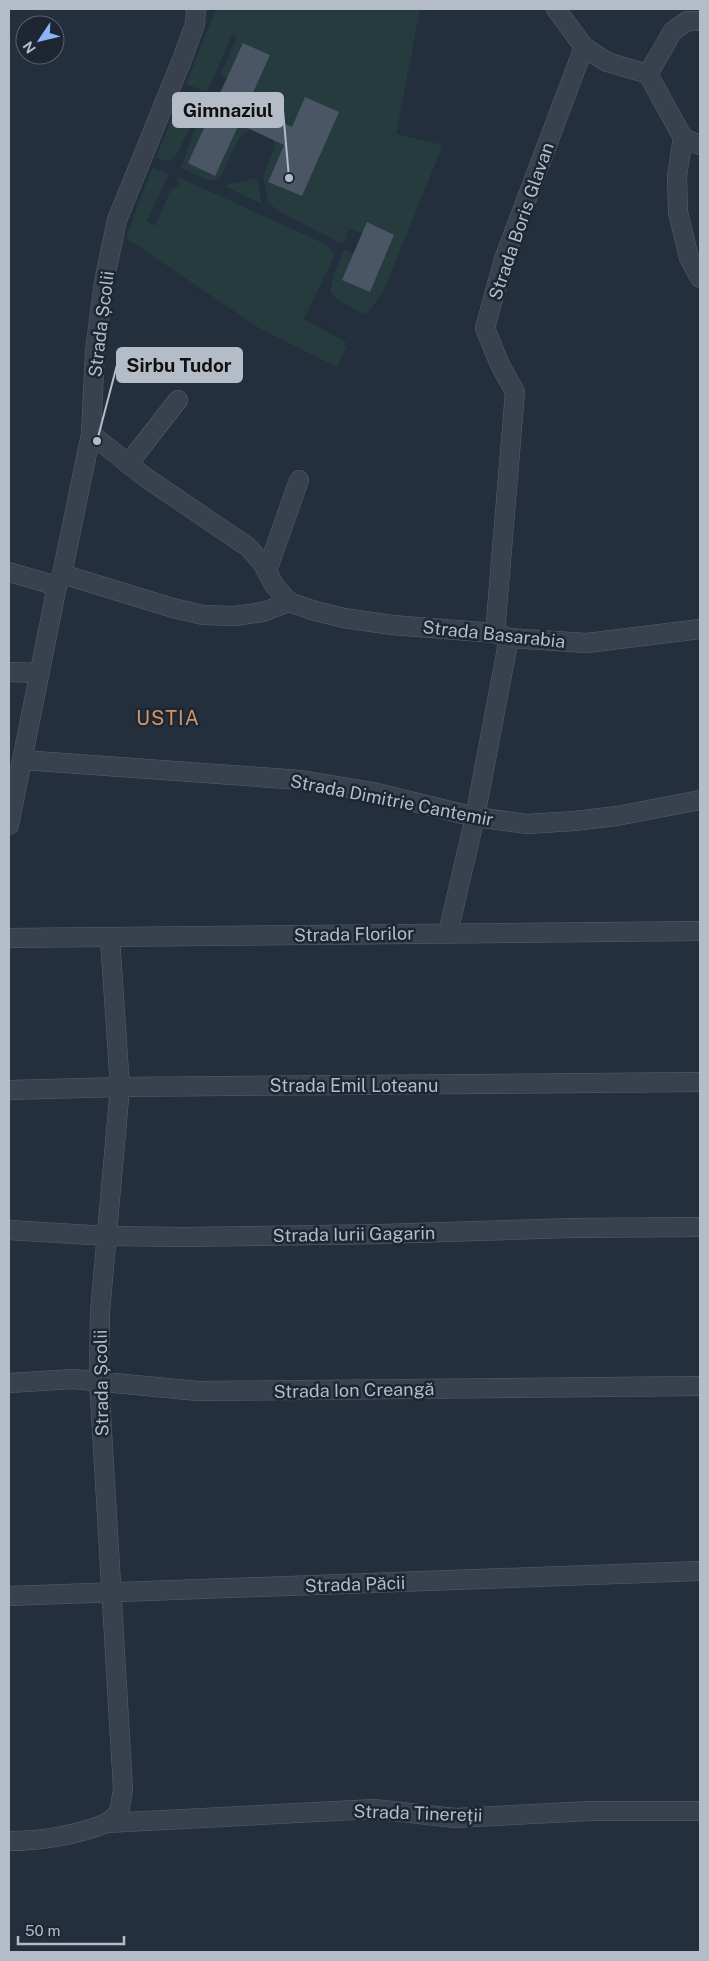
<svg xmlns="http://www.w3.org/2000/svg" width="709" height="1961" font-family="'Public Sans',sans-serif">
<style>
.green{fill:#263b3e}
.building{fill:#4a5666}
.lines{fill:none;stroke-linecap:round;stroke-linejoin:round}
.minor-casing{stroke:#565f6b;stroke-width:20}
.minor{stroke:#38414d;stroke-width:19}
.labels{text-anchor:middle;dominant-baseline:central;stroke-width:5;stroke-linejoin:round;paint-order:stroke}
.street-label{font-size:18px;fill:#b4bcc8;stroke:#1d2632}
.quarter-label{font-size:20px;letter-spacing:1px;fill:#d39564;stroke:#1d2632}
.leader{fill:none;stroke:#b4bcc8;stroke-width:2}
.callout-dot{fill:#b4bcc8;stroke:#1d2632;stroke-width:2}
.callout{fill:#b4bcc8;stroke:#b4bcc8;stroke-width:2}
.callout-label{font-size:19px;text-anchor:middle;font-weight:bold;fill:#111}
</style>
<rect width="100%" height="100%" fill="#242f3d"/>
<!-- green -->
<g class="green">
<path d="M216,9h204l-24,125 47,11 -60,147 -17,23 -27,-14 -9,-9 4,-17 10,-25 10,3 8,-20 -13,-4 -4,13 -5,1 -62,-32 -10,-9 -5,-26 12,-29 -2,-7h13l-18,41 34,15 36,-84 -33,-14 -15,33c-13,-13 -27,-18 -45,-22l25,-54 -26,-12 -17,35 -7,-3 16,-35v-4l-4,-1 -25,57 -21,-8z"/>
<path d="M183,91l21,9 -28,55 -7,6 -13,-3z"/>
<path d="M241,119l11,11c-17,2 -23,36 -33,49l-10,2 -27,-13 -1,-1 17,-45 8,2z"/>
<path d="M152,168l17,6 -22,47 8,5 16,-37 8,-4 -3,-9 151,69 6,7 1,5 -30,62 42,23 -2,4 3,1 -10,20 -78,-39 -133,-90z"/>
<path d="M257,178l5,26 -36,-17v-2z"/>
</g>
<!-- building -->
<g class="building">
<path d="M243,43l27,12 -23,51 45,21 13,-30 34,15 -37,84 -34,-14 16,-37 -45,-21 -24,52 -27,-13z"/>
<path d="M367,222l27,13 -24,57 -28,-12z"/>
</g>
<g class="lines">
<!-- minor casing -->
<g class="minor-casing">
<g id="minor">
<path d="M556,9l28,38 23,15 41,12 35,64 -6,38 1,36 11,46 11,20"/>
<path d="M648,74l25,-43 14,-10h13"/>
<path d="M683,138l17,7"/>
<path d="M91,434l54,43 103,70 15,17 11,21 15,17 26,9 29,7 48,7 103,8 14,5 78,5 113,-14"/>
<path d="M128,464l50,-64"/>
<path d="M267,571l32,-91"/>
<path d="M9,572l48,14"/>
<path d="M62,574l111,34 30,7 32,1 28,-4 26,-10"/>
<path d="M495,633l20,-241 -15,-27 -15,-37 19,-69 80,-212"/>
<path d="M9,672l31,1"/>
<path d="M22,760l279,20 72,12 102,25 52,7 47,-3 43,-5 83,-16"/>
<path d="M9,825l48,-239 5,-12 29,-140 4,-83 9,-69 13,-62 66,-163 12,-33 1,-15"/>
<path d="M448,933l27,-116 34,-179"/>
<path d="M9,938l691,-7"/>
<path d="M9,1090l111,-3 580,-5"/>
<path d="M9,1230l99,6 76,1 198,-3 190,-6 128,-1"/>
<path d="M9,1383l64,-4 125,12 502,-5"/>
<path d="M9,1596l691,-25"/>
<path d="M107,1823l12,-10 4,-24 -24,-409 1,-68 20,-225 -10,-149"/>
<path d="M9,1841c33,0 67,-6 98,-18l267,-14 81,9 135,-7h110"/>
</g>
</g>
<!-- minor -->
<use href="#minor" class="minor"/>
</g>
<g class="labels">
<!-- street labels -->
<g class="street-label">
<text transform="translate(521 221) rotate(-71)">Strada Boris Glavan</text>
<text transform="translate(101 324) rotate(-83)">Strada Școlii</text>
<text transform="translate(494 634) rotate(6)">Strada Basarabia</text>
<text transform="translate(392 800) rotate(11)">Strada Dimitrie Cantemir</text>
<text transform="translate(354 934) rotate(-1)">Strada Florilor</text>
<text x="354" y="1085">Strada Emil Loteanu</text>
<text transform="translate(354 1234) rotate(-1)">Strada Iurii Gagarin</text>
<text transform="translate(101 1383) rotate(-91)">Strada Școlii</text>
<text transform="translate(354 1390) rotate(-1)">Strada Ion Creangă</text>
<text transform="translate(355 1584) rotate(-2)">Strada Păcii</text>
<text transform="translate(418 1813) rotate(2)">Strada Tinereții</text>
</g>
<!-- quarter labels -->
<g class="quarter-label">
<text x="168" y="718">USTIA</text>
</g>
</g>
<!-- callouts -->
<path class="leader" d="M289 178L283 110M97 441L117 365"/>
<g class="callout-dot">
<circle cx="289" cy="178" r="5"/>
<circle cx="97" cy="441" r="5"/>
</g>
<g class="callout">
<rect x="173" y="93" width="110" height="34" rx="5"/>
<rect x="117" y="348" width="125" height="34" rx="5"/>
</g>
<g class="callout-label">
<text x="228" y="117">Gimnaziul</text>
<text x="179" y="372">Sirbu Tudor</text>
</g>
<!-- border -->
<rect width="709" height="1961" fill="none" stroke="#b4bcc8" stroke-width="20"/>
<!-- north arrow -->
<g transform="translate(40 40) rotate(235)"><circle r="24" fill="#1d2632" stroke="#59626e"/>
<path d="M0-4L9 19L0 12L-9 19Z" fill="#8bb3f6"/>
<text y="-8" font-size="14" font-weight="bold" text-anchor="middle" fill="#b4bcc8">N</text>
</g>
<!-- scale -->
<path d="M18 1936v8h106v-8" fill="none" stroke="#b4bcc8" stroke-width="2.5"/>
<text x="25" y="1936" font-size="15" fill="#b4bcc8" stroke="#1d2632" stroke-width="4" paint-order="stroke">50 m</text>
</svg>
